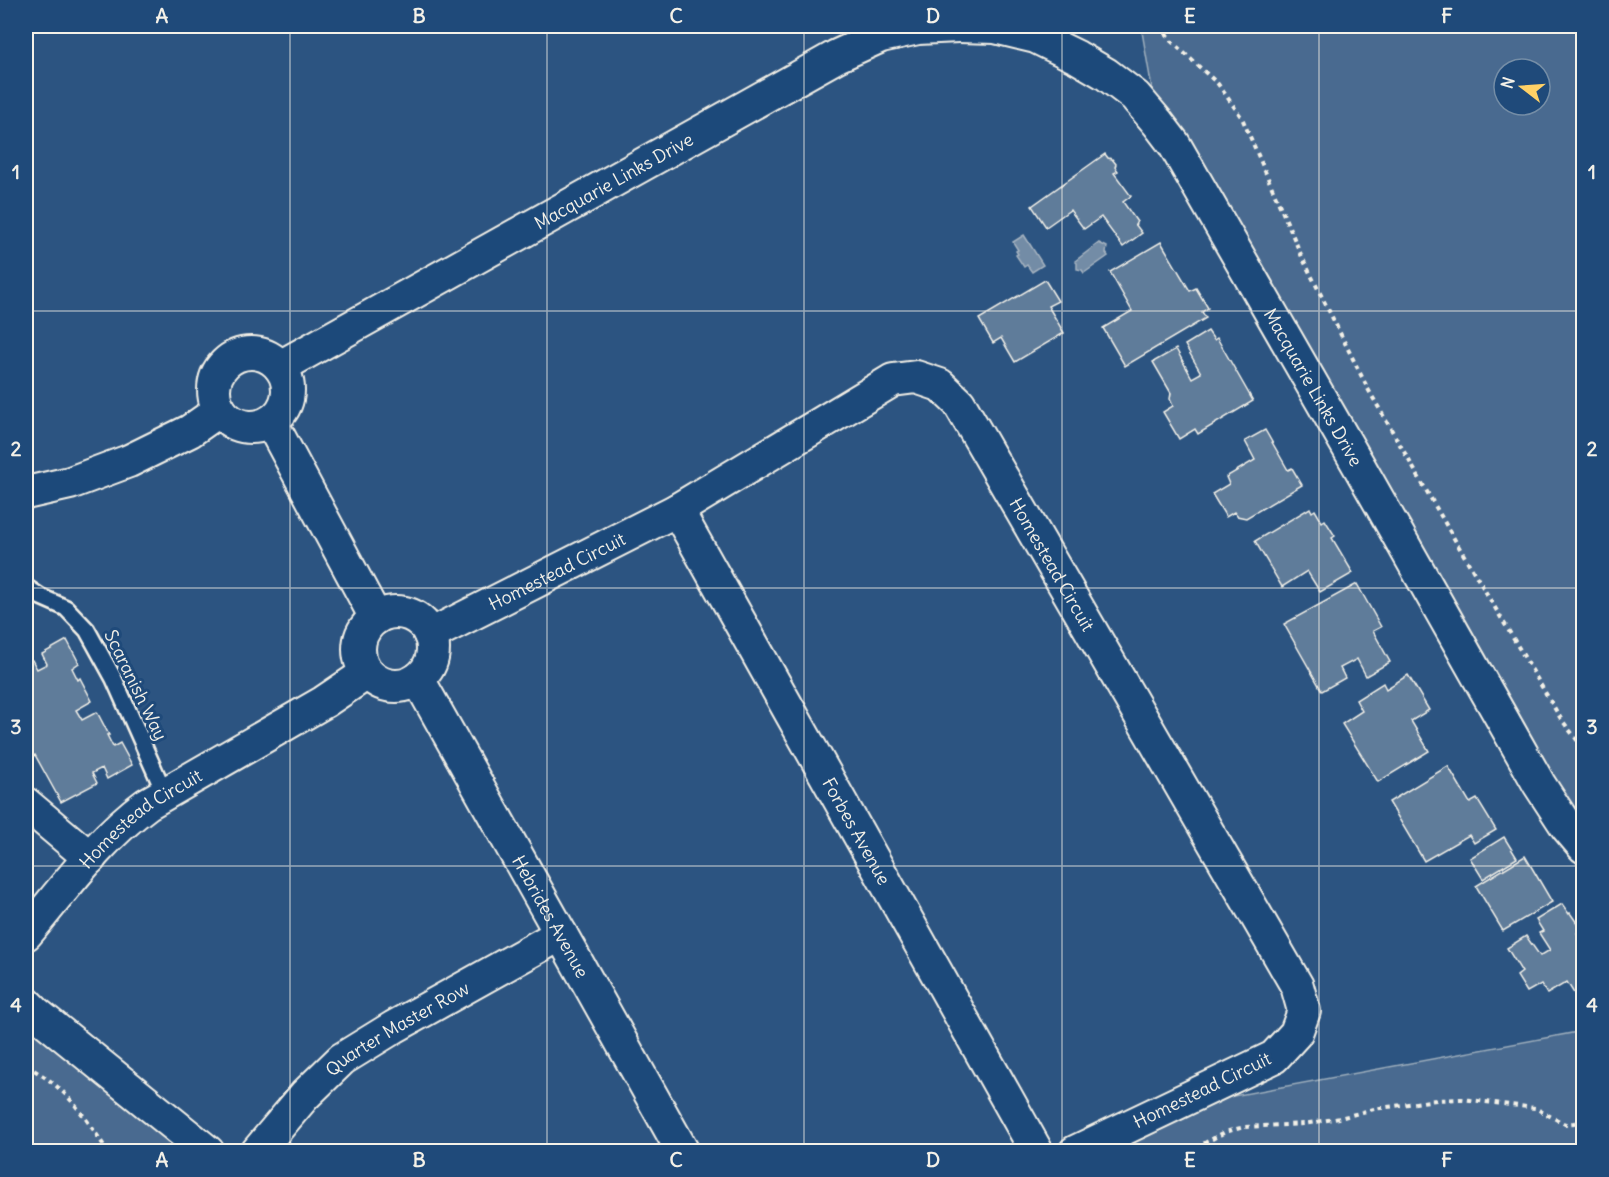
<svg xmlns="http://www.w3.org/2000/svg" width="1609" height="1177" font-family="Delius,sans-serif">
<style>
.green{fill:#496b90;stroke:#9eaebc;stroke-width:1.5;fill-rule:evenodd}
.water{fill:#738ca6;stroke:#a7b4c0;stroke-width:1.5}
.building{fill:#5e7b9a;stroke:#f4f1e8;stroke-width:1.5}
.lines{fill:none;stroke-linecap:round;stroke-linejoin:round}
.lane-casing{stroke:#f4f1e8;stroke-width:20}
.street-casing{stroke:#f4f1e8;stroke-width:36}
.path{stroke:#f4f1e8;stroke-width:4;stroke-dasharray:4.5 4.5;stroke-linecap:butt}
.lane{stroke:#1f4a7a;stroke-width:15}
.street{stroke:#1f4a7a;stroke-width:32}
.grid{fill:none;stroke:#f4f1e8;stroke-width:1.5;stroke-opacity:0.55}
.labels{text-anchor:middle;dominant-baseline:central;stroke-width:6;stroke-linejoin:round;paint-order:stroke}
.street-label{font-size:18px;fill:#f4f1e8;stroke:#1f4a7a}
.neatline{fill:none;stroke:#f4f1e8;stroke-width:2}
.grid-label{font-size:20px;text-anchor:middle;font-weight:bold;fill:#f4f1e8}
</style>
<rect width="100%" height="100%" fill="#2c5481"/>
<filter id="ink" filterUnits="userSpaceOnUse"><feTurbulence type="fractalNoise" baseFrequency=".0167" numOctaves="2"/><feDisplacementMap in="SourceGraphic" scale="12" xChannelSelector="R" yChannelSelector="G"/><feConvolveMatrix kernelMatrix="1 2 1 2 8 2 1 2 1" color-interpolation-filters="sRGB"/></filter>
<g filter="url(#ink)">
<!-- green -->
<g class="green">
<path d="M1141,26h442v821l-425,-724zM1504,69h36v36h-36z"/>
<path d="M26,1003l182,148h-182z"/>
<path d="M1583,1031v120l-500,1 86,-44z"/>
</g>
<!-- water -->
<g class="water">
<path d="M1024,235l19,30 -11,7 -5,-7 -3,2 -8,-12 2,-1 -2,-3 2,-1 -5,-8z"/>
<path d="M1099,243l8,4 -1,6 2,3 -24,17 -2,-3 -5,-1v-6l-2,-2z"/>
</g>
<!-- building -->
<g class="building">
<path d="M1105,154l3,4 4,1 4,5 -1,3 3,4 -4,2 17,23 -8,6 14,20 -2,2 7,9 -19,14 -22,-30 -17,12 -14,-19 -24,17 -14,-21z"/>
<path d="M1161,242l29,49 6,-3 12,20 -6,4 4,6 -81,48 -22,-38 29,-17 -22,-39z"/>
<path d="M1045,280l13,21 -10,5 16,27 -49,29 -14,-24 -8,5 -14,-24z"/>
<path d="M1208,331l6,9 3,-2 36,63 -55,33 -3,-5 -16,10 -16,-27 10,-6 -3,-7 1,-6 -18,-31 23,-13 16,29 9,-5 -16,-28z"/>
<path d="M1265,430l23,40 4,-2 10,17 -56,33 -9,-2 -3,-4 -8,5 -14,-23 17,-10 -3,-7 29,-17 -10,-19z"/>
<path d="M1310,508l2,4 3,-2 7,12 3,-2 10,16 -3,2 21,35 -33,19 -13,-21 -25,16 -27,-46z"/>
<path d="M1357,584l24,43 -8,4 17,31 -24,14 -9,-17 -17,9 5,10 -23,13 -38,-67z"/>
<path d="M67,640l12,23 -7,5 6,12 2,-2 12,23 -16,9 6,10 15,-8 12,23h-2l6,12 7,-4 12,22 -25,14 -5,-11 -10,5 5,10 -36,19 -26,-47 -4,2 -5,-10v-83l6,-4 5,9 10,-5 -5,-10z"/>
<path d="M1408,675l21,35 -18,11 18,30 -51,31 -36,-58 20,-13 -6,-11 27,-17 3,6z"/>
<path d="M1448,766l22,37 7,-4 19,31 -22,13 -5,-8 -45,26 -35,-59z"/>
<path d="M1504,837l13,21 -34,21 -13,-21z"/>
<path d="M1525,856l27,46 -49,29 -27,-45z"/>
<path d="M1562,904l7,10 1,-1 12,17 -5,3 2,3 5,-3v62l-3,-4 -6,4 -8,-13 -20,12 -6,-10 -14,8 -10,-16 5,-4 -15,-24 19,-12 14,20 10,-6 -11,-17 4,-2 -7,-11z"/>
</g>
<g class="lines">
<!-- lane casing -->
<g class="lane-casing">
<path id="lane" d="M26,587l15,10 25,11 21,22 27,49 51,115"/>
</g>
<!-- street casing -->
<g class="street-casing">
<g id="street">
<path id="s1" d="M959,26l36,1 41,10 41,20 29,17 29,22 23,27 16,21 185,322 180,318 28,43 17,20"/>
<circle cx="251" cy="390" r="37"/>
<path id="s2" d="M280,367l557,-311 44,-20 37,-8 40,-2"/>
<path d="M271,422l105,196"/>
<path d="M26,493l44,-10 59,-22 61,-30 30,-21"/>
<path id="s3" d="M677,510l360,642"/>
<circle cx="396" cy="649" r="37"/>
<path id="s4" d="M430,635l247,-125 216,-130 23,-3 24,8 19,18 338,583 7,25 -8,22 -22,24 -199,95"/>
<path id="s5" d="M418,679l265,473"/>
<path d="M26,804l64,54"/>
<path id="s6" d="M26,934c38,-45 73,-95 121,-130l177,-102 43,-29"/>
<path d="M26,1003l10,10 172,139"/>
<path id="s7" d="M257,1152l48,-57 37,-36 52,-32 167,-93"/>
</g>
</g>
<!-- path -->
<g class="path">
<path d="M1160,26l11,15 47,43 24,34 60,139 66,132 81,141 112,189 23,30"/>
<path d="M26,1066c40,20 58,49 82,86"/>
<path d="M1188,1152l37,-20 19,-5 60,-3 36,-6 34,-9 62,-9 26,-1 73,9 30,16 9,-1 10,-5"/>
</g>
<!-- lane -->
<use href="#lane" class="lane"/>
<!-- street -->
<use href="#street" class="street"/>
</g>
</g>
<!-- grid -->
<path class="grid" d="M290,26v1126M547,26v1126M804,26v1126M1062,26v1126M1319,26v1126M26,311h1558M26,588h1558M26,866h1558"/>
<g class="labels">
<!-- street labels -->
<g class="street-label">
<text stroke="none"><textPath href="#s2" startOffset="382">Macquarie Links Drive</textPath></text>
<text stroke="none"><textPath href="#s1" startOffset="536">Macquarie Links Drive</textPath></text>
<text stroke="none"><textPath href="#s4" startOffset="790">Homestead Circuit</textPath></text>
<text stroke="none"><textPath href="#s4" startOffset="142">Homestead Circuit</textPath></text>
<text transform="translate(136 685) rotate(64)">Scaranish Way</text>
<text stroke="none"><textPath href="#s6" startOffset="164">Homestead Circuit</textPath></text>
<text stroke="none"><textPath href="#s3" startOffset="368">Forbes Avenue</textPath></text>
<text stroke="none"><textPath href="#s5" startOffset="272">Hebrides Avenue</textPath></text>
<text stroke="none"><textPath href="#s7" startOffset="189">Quarter Master Row</textPath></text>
<text transform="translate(1202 1090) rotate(-26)">Homestead Circuit</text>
</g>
</g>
<!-- margin -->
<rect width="1609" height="1177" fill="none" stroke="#1f4a7a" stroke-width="66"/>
<!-- north arrow -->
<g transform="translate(1522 87) rotate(287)"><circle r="28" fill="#1f4a7a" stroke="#748da6" stroke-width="1.5"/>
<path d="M0-4.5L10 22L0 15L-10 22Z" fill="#ffd166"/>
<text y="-9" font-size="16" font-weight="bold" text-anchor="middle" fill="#f4f1e8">N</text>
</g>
<rect x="33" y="33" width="1543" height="1111" class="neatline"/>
<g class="grid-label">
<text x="162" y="23">A</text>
<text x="419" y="23">B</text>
<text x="676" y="23">C</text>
<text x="933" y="23">D</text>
<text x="1190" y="23">E</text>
<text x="1447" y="23">F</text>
<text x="16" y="179">1</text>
<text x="1592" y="179">1</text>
<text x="16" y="456">2</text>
<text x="1592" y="456">2</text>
<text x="16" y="734">3</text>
<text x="1592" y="734">3</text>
<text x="16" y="1012">4</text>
<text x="1592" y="1012">4</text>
<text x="162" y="1167">A</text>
<text x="419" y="1167">B</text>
<text x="676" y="1167">C</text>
<text x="933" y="1167">D</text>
<text x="1190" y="1167">E</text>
<text x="1447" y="1167">F</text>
</g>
</svg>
